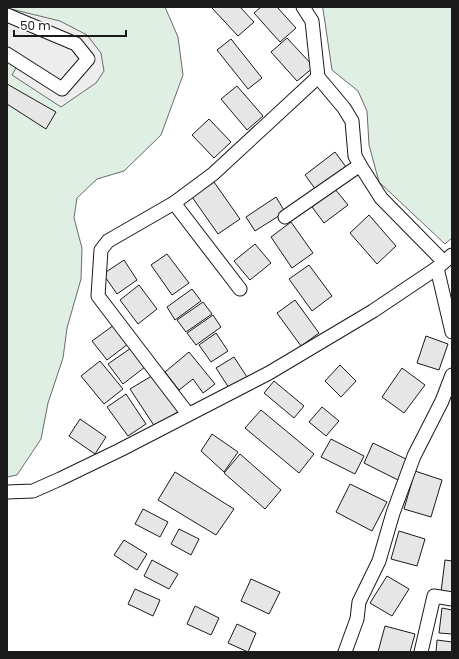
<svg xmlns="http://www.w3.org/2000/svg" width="459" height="659" font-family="Poppins,sans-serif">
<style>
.green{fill:#e0efe3;stroke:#6a6a6a}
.parking{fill:#ededed;stroke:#6a6a6a}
.building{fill:#e6e6e6;stroke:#1a1a1a}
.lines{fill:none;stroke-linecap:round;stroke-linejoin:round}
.minor-casing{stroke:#1a1a1a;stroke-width:15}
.minor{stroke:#fff;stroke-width:13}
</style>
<rect width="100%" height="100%" fill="#fff"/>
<!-- green -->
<g class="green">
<path d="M7,7h158l13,30 5,38 -22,60 -37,36 -27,8 -20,19 -3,20 8,30 -1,31 -14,49 -4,30 -15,45 -7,36 -24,36 -10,2z"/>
<path d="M322,7h130v231l-7,6 -66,-62 -10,-37 -2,-34 -9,-20 -26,-21 -9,-61z"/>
</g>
<!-- parking -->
<path class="parking" d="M7,8l53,13 27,14 14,18 3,18 -8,12 -35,24 -49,-32 5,-9 -10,-6z"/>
<!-- building -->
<g class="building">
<path d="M211,7h29l14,15 -16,14z"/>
<path d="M261,7h16l19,21 -16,14 -26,-29z"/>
<path d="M287,38l27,29 -17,14 -26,-29z"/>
<path d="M231,39l31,39 -14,11 -31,-39z"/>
<path d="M7,84l49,28 -10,17 -39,-25z"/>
<path d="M237,86l26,30 -16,14 -26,-31z"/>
<path d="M209,119l22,23 -17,16 -22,-23z"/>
<path d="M335,152l11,15 -30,23 -11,-15z"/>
<path d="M214,182l26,37 -22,15 -26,-37z"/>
<path d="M335,189l13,16 -24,18 -12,-16z"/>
<path d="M276,197l9,15 -30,19 -9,-14z"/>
<path d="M369,215l27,31 -19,18 -27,-31z"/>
<path d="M291,222l22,31 -21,15 -21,-31z"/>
<path d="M255,244l16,19 -21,17 -16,-19z"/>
<path d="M167,254l22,29 -17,12 -21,-30z"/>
<path d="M124,260l13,20 -20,14 -14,-20z"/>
<path d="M309,265l23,31 -20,15 -23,-32z"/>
<path d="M139,285l18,24 -19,15 -18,-24z"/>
<path d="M192,289l9,12 -26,19 -8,-13z"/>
<path d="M295,300l24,33 -18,13 -24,-33z"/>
<path d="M203,302l9,12 -26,18 -9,-12z"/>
<path d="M213,315l8,12 -25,18 -9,-12z"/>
<path d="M114,325l14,19 -21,16 -15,-19z"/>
<path d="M216,333l12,18 -17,11 -12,-17z"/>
<path d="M426,336l22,8 -9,26 -22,-7z"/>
<path d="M131,348l14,19 -22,17 -15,-20z"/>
<path d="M189,352l26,32 -12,9 -10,-14 -14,11 -14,-18z"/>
<path d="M234,357l13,20 -18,11 -13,-20z"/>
<path d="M100,361l23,28 -19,15 -23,-28z"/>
<path d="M340,365l16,16 -15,16 -16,-16z"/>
<path d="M402,368l23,17 -21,28 -22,-16z"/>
<path d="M155,374l24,37 -24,16 -25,-38z"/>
<path d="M274,381l30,25 -10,12 -30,-25z"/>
<path d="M126,394l20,30 -18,12 -21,-29z"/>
<path d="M322,407l17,14 -13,15 -17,-14z"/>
<path d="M261,410l53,44 -15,19 -54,-45z"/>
<path d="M80,419l26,18 -11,17 -26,-18z"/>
<path d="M212,434l26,18 -14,20 -23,-21z"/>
<path d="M331,439l33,17 -9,18 -34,-17z"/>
<path d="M373,443l35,17 -10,20 -34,-17z"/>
<path d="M240,454l41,36 -16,19 -41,-36z"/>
<path d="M415,471l27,9 -11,37 -27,-8z"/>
<path d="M175,472l59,37 -18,26 -58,-35z"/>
<path d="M350,484l37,18 -15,29 -36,-19z"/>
<path d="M143,509l25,13 -8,15 -25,-13z"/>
<path d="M179,529l20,10 -8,16 -20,-11z"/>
<path d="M399,531l26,8 -8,27 -26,-7z"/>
<path d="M124,540l23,14 -10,16 -23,-15z"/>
<path d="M152,560l26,14 -9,15 -25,-13z"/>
<path d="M445,560l7,1v33l-11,-2z"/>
<path d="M387,576l22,13 -17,27 -22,-13z"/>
<path d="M251,579l29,13 -11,22 -28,-13z"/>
<path d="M135,589l25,11 -7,16 -25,-12z"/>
<path d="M195,606l24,12 -8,17 -24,-11z"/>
<path d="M442,608l10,2v24l-13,-1z"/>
<path d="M237,624l19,9 -8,19 -20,-9z"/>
<path d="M385,626l30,8 -5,18h-32z"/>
<path d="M437,640l15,2v10h-16z"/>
</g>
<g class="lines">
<!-- minor casing -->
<g class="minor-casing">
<g id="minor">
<path d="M303,7l9,14 6,56 26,31 8,13 3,35 5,9 21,33 62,63"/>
<path d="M7,15l69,29 12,15 -26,30 -55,-35"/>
<path d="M174,203l-66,38 -7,9 -3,46 90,118"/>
<path d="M285,217l75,-52"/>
<path d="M437,268l15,64"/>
<path d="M240,289l-66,-86 39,-29 105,-97"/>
<path d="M7,492l26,-1 27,-12 60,-29 149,-77 104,-62 64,-43 15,-13"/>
<path d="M345,652l12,-33 2,-17 20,-41 14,-48 21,-57 28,-55 10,-26"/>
<path d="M421,652l13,-56 18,3"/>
</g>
</g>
<!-- minor -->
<use href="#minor" class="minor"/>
</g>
<!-- border -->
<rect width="459" height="659" fill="none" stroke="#1a1a1a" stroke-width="16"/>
<!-- scale -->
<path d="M14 30v6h112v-6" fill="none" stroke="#1a1a1a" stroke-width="2"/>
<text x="20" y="30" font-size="12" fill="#1a1a1a" stroke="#ffffff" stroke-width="3" paint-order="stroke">50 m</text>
</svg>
